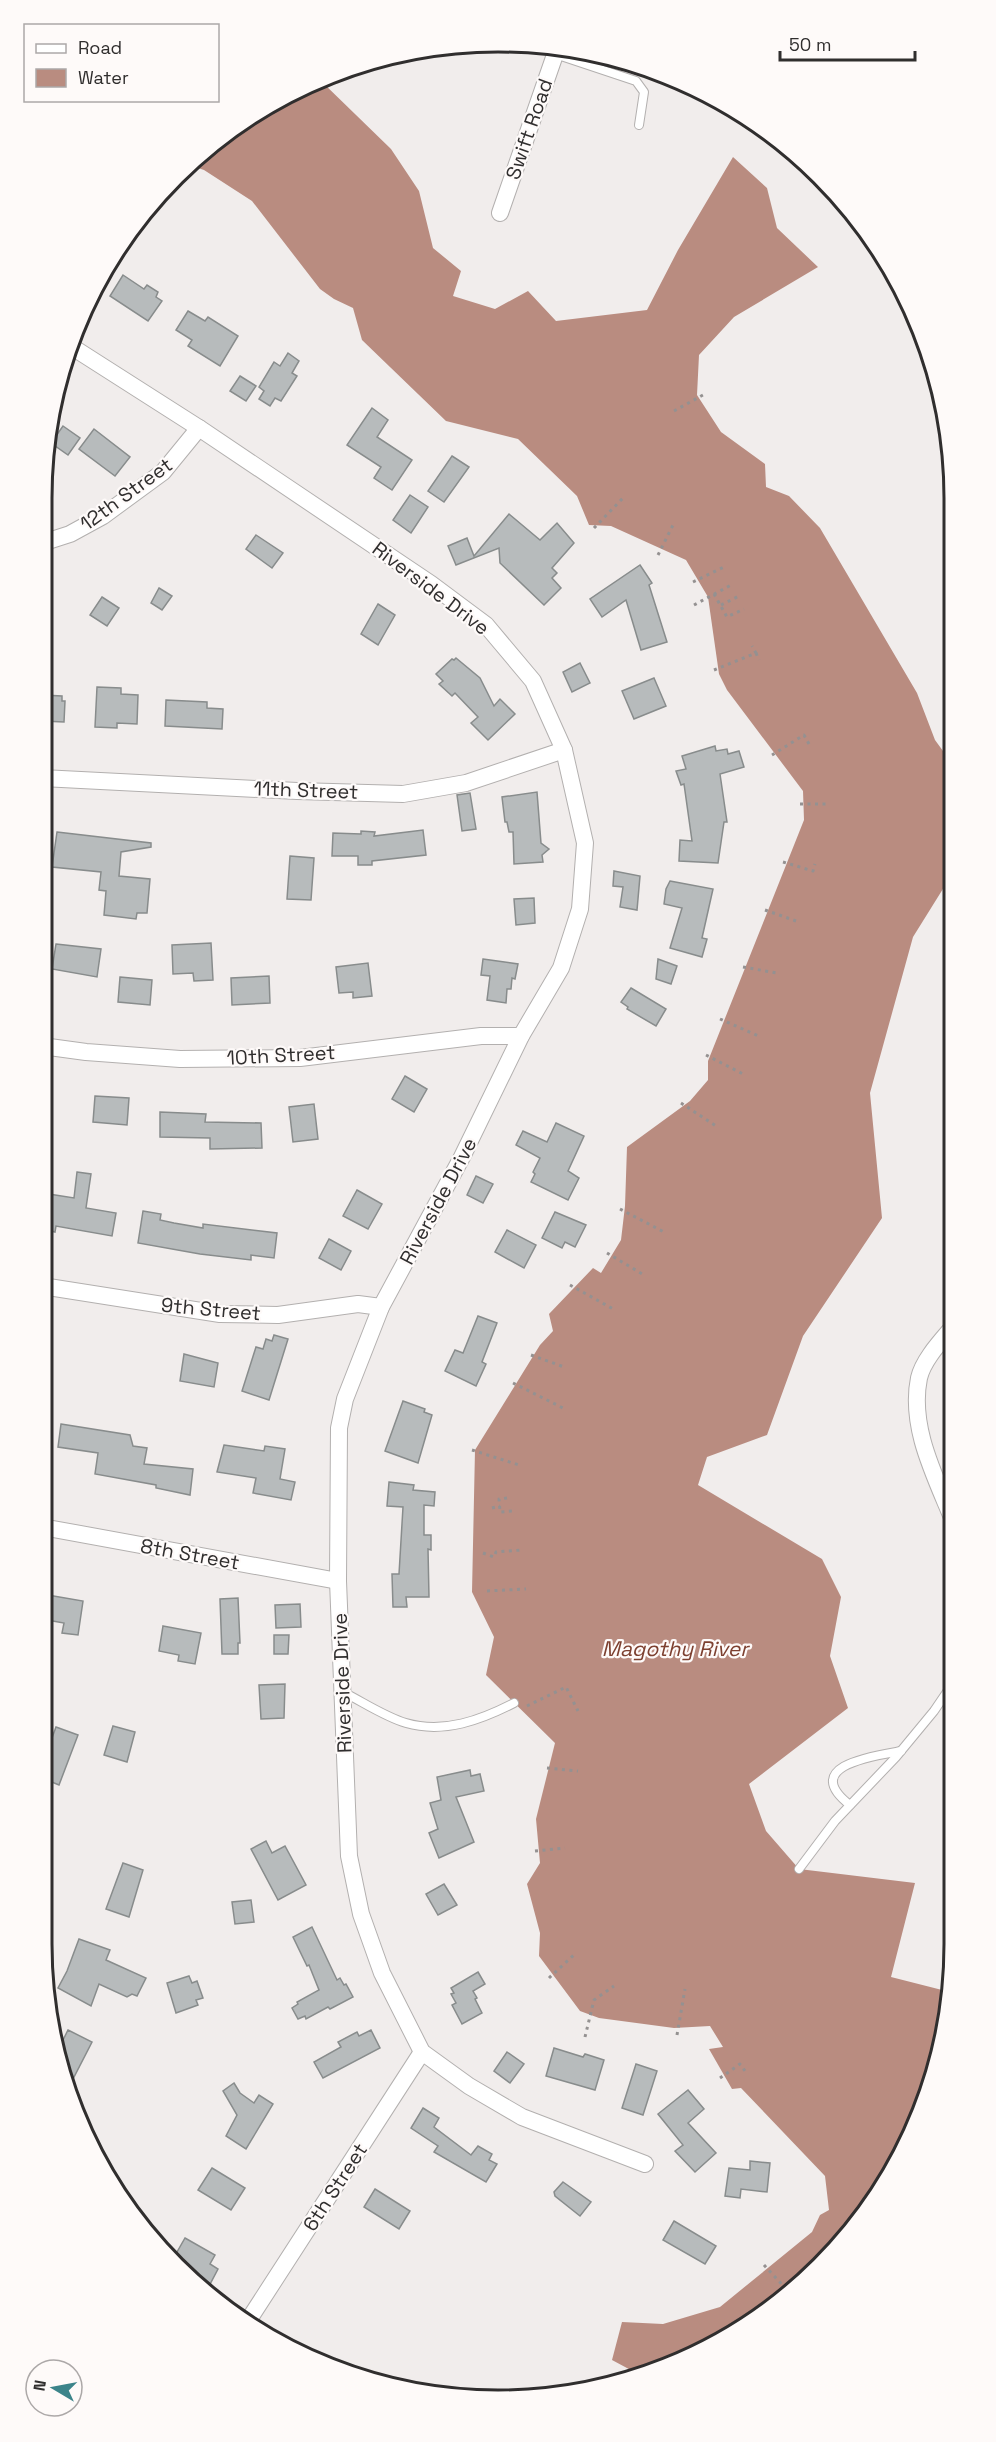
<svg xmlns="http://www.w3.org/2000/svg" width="996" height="2442" font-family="'Space Grotesk',sans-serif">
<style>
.water{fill:#b98c80}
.building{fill:#b7bbbc;stroke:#888c8c;stroke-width:1.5}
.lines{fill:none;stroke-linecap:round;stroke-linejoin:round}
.service-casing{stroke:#b3b0af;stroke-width:10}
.minor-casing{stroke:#b3b0af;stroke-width:18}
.path{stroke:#949191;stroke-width:3;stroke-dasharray:3 4.5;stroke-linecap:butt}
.service{stroke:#fff;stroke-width:8}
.minor{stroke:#fff;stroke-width:16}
.labels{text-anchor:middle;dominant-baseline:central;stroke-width:4.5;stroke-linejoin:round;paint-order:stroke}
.street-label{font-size:20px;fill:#302e2e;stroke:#fefaf9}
.water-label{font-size:21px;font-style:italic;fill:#7d4030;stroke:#fefaf9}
.rim{fill:none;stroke:#302e2e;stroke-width:3}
</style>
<rect width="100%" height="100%" fill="#f1edec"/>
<!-- water -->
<path class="water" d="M320,80l71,69 28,42 14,57 28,23 -8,25 42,13 33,-18 28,30 91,-11 31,-60 55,-93 34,31 10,40 41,39 -84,50 -35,38 -2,40 24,37 44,32 1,23 23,9 31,32 97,165 18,47 16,22v114l-38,61 -43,156 12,125 -79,118 -36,99 -60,22 -9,28 124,74 19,38 -11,59 18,52 -99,76 17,47 33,38 116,14 -24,94 55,14 -16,99 -70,132 -109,101 -78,42 -33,10 -28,-15 10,-38 41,2 57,-17 92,-75 8,-17 9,-5 -4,-34 -84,-88 -9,1 -23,-40 14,-2 -13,-21 -36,2 -75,-10 -19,-7 -41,-55 1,-23 -13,-49 13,-21 -4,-44 19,-76 -69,-68 8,-38 -22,-45 3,-142 65,-105 13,-14 -4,-17 44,-46 8,5 20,-33 4,-34 2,-59 63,-46 18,-21v-19l96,-241 -1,-29 -76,-101 -8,-16 -11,-77 -22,-37 -75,-34 -22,-1 -12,-29 -59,-57 -72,-18 -84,-81 -9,-32 -19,-9 -14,-10 -68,-88 -48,-31 -15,-5c38,-35 83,-67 131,-85z"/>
<!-- building -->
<g class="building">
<path d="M123,275l21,14 3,-4 11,7 -2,5 6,4 -14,20 -38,-25z"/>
<path d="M188,311l17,10 3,-4 30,19 -18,30 -32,-20 4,-6 -16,-10z"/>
<path d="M288,353l11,8 -7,12 5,3 -16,25 -6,-3 -5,8 -11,-7 5,-8 -5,-4 15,-25 6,4z"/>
<path d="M240,376l16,10 -10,15 -16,-10z"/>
<path d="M372,408l16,12 -11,17 35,23 -20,30 -18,-12 7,-11 -34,-22z"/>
<path d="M63,426l17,12 -12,17 -17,-12z"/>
<path d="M94,429l36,28 -15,19 -36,-27z"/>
<path d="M452,456l17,11 -25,35 -16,-11z"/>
<path d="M410,495l18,12 -17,26 -18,-13z"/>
<path d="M509,514l31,26 17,-17 17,20 -22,25 5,5 -5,5 9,10 -17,17 -44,-42 -1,-15 -43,17 -8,-19 19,-8 7,18z"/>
<path d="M256,535l27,18 -11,15 -26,-19z"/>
<path d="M640,565l12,18 -3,2 18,57 -26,8 -15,-50 -24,17 -12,-18z"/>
<path d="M159,588l13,8 -10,14 -11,-7z"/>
<path d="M102,597l17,11 -12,18 -17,-11z"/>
<path d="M378,604l17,11 -17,30 -17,-11z"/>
<path d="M456,658l24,20 14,28 6,-7 15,15 -27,26 -17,-17 7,-6 -23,-24 -3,3 -13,-12 4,-3 -7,-7 16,-15 2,1z"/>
<path d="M580,663l10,20 -18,9 -9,-20z"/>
<path d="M654,678l12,28 -32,13 -12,-28z"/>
<path d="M97,687l24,1v6l17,1 -1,29 -20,-1v5l-22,-1z"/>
<path d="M42,695l20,1v5h3l-1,21 -22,-1z"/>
<path d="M166,700l41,2v6l16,1 -1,20 -57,-3z"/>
<path d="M715,746l1,5 11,-2 1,5 11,-3 5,16 -24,7 7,48h-3l-6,41 -39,-2 1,-21 12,1 -8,-57 -3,1 -5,-14 10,-2 -4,-13z"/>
<path d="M537,792l4,51 8,6 -7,6 1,7 -29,2 -1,-32h-4l-2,-10h-2l-3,-25z"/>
<path d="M470,793l6,36 -14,2 -5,-36z"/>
<path d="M423,830l3,25 -54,6v4h-14v-9h-26l1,-23 28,1v-3l14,1 -1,4z"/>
<path d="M57,832l94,11v4l-30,5 -2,24 31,3 -3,34h-10l-1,6 -32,-4 2,-24 -7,-1 2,-18 -49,-5z"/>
<path d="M290,856l24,2 -3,42 -24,-1z"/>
<path d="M614,871l26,5 -3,34 -17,-3 3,-20 -10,-1z"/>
<path d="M670,881l43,8 -11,49 5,1 -5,18 -32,-9 12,-40 -18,-4 2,-15z"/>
<path d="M534,898l1,25 -19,2 -2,-26z"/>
<path d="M211,943l2,37 -19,1 -1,-8 -20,1 -1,-29z"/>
<path d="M56,944l45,5 -4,28 -45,-8z"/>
<path d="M483,959l35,5 -3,15 -3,-1 -1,11h-4l-1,14 -19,-3 3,-24 -9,-1z"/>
<path d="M658,959l19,7 -6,18 -15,-5z"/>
<path d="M368,963l4,33 -19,2v-6l-14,1 -3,-26z"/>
<path d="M269,976l1,27 -38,2 -1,-27z"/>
<path d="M120,977l32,3 -2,25 -32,-3z"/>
<path d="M631,988l35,21 -10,17 -29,-17 1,-2 -7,-5z"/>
<path d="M405,1076l22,13 -13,23 -22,-13z"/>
<path d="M95,1096l34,2 -2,27 -34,-3z"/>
<path d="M314,1104l4,35 -25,3 -4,-35z"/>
<path d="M160,1112l46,2 -1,8 56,1 1,25 -52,1v-11l-50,-1z"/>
<path d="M556,1123l28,13 -16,35 11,7 -11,22 -37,-18 4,-8 -2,-2 7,-14 -24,-13 7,-14 24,11z"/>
<path d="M77,1172l14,2 -5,34 30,5 -4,23 -56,-10 -1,6 -13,-3v-36l32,5z"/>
<path d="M476,1176l17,8 -10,19 -16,-8z"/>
<path d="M357,1190l25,14 -14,25 -25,-13z"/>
<path d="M143,1211l18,3 -1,6 14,3 29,5v-4l74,9 -3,25 -23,-3v5l-51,-6 -62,-11z"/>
<path d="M555,1212l31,13 -11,22 -10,-5 -3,6 -20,-10z"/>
<path d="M507,1230l29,15 -12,23 -29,-16z"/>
<path d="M329,1239l22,12 -10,19 -22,-12z"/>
<path d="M478,1316l19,7 -15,39 4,2 -10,22 -31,-15 10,-21 8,3z"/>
<path d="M274,1335l14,4 -19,61 -27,-9 14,-44 7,2 3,-10 6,2z"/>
<path d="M184,1354l34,9 -4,24 -34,-6z"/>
<path d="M403,1401l22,8 -1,3 8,3 -14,48 -33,-12z"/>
<path d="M61,1424l69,11 3,11 14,2 -3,16 49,5 -3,26 -34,-7v-3l-61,-11 3,-21 -40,-6z"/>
<path d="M224,1445l40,6 1,-5 20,3 -5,30 15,3 -4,18 -38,-7 3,-15 -39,-6z"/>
<path d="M389,1482l25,3 -1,5 22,2 -1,14 -10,-1v30h7v15l-3,-1 1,48h-23l1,10h-14l-1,-33h7l4,-67 -16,-1z"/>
<path d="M42,1594l41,7 -5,34 -16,-2 2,-10 -22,-4z"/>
<path d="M238,1598l2,45h-2v11h-16l-2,-55z"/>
<path d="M300,1604l1,23 -25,1 -1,-23z"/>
<path d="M163,1626l38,7 -6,31 -17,-3 1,-6 -20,-4z"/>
<path d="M274,1635h15l-1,19h-14z"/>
<path d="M285,1684l-1,34 -23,1 -2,-34z"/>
<path d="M113,1726l22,6 -8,30 -23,-7z"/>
<path d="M56,1727l22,8 -19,50 -17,-7v-25l4,1z"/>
<path d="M470,1770l1,6 9,-2 4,17 -28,6 18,45 -35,16 -10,-25 9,-4 -8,-26 11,-3 -4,-23z"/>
<path d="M266,1841l6,12 13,-7 21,39 -28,15 -27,-51z"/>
<path d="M123,1863l20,7 -14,47 -23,-8z"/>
<path d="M444,1884l13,21 -19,10 -12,-21z"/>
<path d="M251,1900l3,22 -19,2 -3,-22z"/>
<path d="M312,1927l25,53 3,-2 4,7 2,-1 7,13 -23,12 -2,-2 -22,12 -1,-3 -7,3 -6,-11 6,-4 -1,-2 22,-12 -10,-25 -2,1 -14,-29z"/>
<path d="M79,1939l31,11 -4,10 40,18 -9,18 -5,-2 -5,3 -28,-13 -8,22 -33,-18 9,-17z"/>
<path d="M478,1972l7,12 -12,7 4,7 -2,1 7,14 -20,11 -10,-19 4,-2 -5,-9 3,-1 -3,-5z"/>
<path d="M189,1976l3,7 5,-2 6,17 -7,2 2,5 -22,8 -9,-30z"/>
<path d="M68,2030l24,12 -19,37 -10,-5 -4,-26z"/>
<path d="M371,2030l9,18 -57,30 -9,-16 27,-15 -3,-5 19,-10 2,4z"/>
<path d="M554,2048l29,9 2,-3 19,6 -9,30 -49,-14z"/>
<path d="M507,2052l17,12 -14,19 -16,-12z"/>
<path d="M636,2064l21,7 -14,44 -21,-7z"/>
<path d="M234,2083l6,10 14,10 5,-8 14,9 -27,45 -20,-13 11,-21 -14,-24z"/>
<path d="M688,2090l16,19 -16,14 28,30 -21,19 -20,-21 8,-6 -25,-31z"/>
<path d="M423,2108l16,10 -5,9 37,28 7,-9 14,8 -3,6 8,4 -11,18 -52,-30 4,-6 -27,-18z"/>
<path d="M750,2161l20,2 -3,29 -26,-3 -1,9 -15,-2 4,-28 21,2z"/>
<path d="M212,2168l33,20 -14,22 -33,-20z"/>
<path d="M563,2182l28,20 -11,14 -25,-20 -1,-4z"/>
<path d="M375,2189l35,22 -11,18 -35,-22z"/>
<path d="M674,2221l42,25 -11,18 -42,-24z"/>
<path d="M185,2238l30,17 -5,9 8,5 -10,19 -35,-29z"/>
</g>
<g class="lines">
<!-- service casing -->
<g class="service-casing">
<g id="service">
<path d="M555,54l81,27 8,11 -5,33"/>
<path d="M343,1692c20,10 42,25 63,31 38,11 75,-3 108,-20"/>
<path d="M850,1805c-50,-39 23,-49 51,-54"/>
<path d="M799,1869l36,-48 61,-64 38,-46 19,-28"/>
</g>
</g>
<!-- minor casing -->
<g class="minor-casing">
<g id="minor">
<path d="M500,213l58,-167"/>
<path d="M69,345l130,83 232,156 55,41 47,56 31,69 21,93 -5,66 -19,59 -40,68 -59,121 -81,150 -36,92 -6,29 -1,153 11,275 12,58 21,59 40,79 47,34 53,31 123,47"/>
<path d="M42,543l28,-9 33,-18 60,-44 36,-44"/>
<path d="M42,778l255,13 106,3 63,-11 98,-33"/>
<path d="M42,1046l44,6 94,7 120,-1 181,-22h40"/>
<path d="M42,1286l178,28 58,1 80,-11 23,3"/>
<path d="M952,1328c-11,13 -29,32 -33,50 -10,49 16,98 34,142"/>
<path d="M42,1527l296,54"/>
<path d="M248,2321l174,-269"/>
</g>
</g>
<!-- path -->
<g class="path">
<path d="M674,411l29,-16"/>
<path d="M594,528l29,-30"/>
<path d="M658,555l16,-32"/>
<path d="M693,582l31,-15"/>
<path d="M714,594l13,23 17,-8"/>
<path d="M694,605l39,-21"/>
<path d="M721,605l18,-9"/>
<path d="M756,653l3,7"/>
<path d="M714,670l42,-17 -4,-7"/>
<path d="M772,755l32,-20 5,9"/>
<path d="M800,804h28"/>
<path d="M783,862l30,9 2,-7"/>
<path d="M765,910l31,11"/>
<path d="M743,967l34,6"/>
<path d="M720,1019l41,18"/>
<path d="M706,1055l37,19"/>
<path d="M681,1103l35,23"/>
<path d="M620,1209l44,23"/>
<path d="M607,1253l37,22"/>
<path d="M570,1285l45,25"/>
<path d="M531,1355l33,12"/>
<path d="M513,1383l52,26"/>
<path d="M472,1450l47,15"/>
<path d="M507,1498l-8,1 1,13 13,-1"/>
<path d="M492,1508l8,-2"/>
<path d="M483,1553l11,4 2,-5 25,-2"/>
<path d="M487,1591l39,-2"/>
<path d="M527,1706l39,-19 12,24"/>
<path d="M547,1768l31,3"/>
<path d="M535,1851l30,-3"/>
<path d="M549,1978l27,-25"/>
<path d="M677,2035l8,-46"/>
<path d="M585,2037l9,-37 20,-14"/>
<path d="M720,2078l20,-14 5,7"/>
<path d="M764,2265l23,25"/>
</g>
<!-- service -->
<use href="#service" class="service"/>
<!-- minor -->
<use href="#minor" class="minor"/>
</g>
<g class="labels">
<!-- street labels -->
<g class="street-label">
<text transform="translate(529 129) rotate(-71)">Swift Road</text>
<text transform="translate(126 494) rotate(-36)">12th Street</text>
<text transform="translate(431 588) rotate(37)">Riverside Drive</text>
<text transform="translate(306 790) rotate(2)">11th Street</text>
<text transform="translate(281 1055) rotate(-3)">10th Street</text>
<text transform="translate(438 1201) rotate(-62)">Riverside Drive</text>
<text transform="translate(211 1309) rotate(5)">9th Street</text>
<text transform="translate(190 1554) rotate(10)">8th Street</text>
<text transform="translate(342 1683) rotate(-92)">Riverside Drive</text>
<text transform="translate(335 2187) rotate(-57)">6th Street</text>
</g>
<!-- water labels -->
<g class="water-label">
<text x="675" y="1648">Magothy River</text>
</g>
</g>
<!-- crop -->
<path d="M0 0H996V2442H0ZM498 52H498A446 446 0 0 1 944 498V1944A446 446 0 0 1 498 2390H498A446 446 0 0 1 52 1944V498A446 446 0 0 1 498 52Z" fill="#fefaf9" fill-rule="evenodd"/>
<path class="rim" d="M498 52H498A446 446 0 0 1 944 498V1944A446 446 0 0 1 498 2390H498A446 446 0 0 1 52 1944V498A446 446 0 0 1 498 52Z"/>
<!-- legend -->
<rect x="24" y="24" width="195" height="78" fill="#fefaf9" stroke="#aca8a8" stroke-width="1.5"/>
<rect x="36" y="44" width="30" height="9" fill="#ffffff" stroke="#aca8a8" stroke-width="1.5"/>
<text x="78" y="54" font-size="18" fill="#302e2e">Road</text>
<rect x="36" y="69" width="30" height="18" fill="#b98c80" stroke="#aca8a8" stroke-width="1.5"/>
<text x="78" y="84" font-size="18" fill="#302e2e">Water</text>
<!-- north arrow -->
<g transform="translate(54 2388) rotate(280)"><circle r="28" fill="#fefaf9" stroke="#aca8a8" stroke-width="1.5"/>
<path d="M0-4.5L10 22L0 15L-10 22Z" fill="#3c848a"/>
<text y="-9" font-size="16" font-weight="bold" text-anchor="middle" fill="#302e2e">N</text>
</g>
<!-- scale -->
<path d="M780 51v9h135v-9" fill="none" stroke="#302e2e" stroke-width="3"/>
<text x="789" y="51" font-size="18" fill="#302e2e" stroke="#fefaf9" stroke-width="4.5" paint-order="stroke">50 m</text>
</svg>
